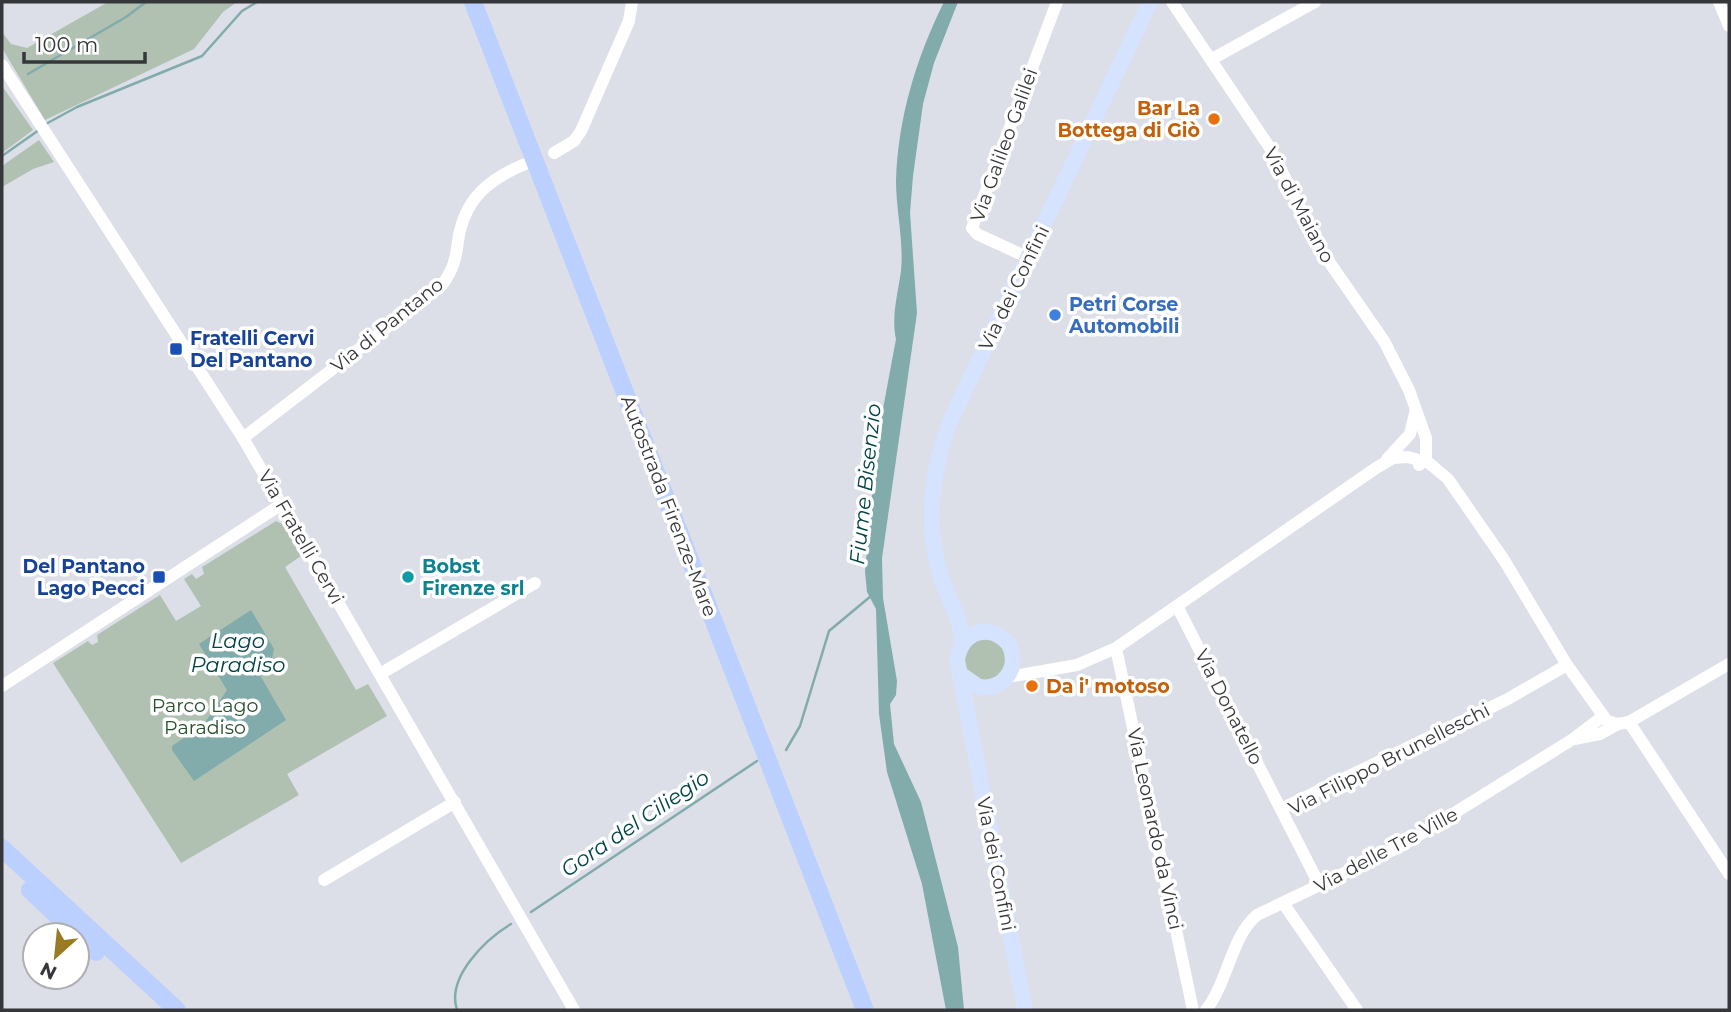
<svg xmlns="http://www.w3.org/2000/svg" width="1731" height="1012" font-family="Montserrat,sans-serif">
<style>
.green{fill:#b0c1b2}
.water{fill:#82abac}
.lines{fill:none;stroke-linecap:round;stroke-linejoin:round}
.stream{stroke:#82abac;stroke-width:2.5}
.minor{stroke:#fff;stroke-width:12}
.major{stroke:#d6e3ff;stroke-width:16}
.highway{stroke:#bbd0ff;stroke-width:18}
.food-dot{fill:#e8710a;stroke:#fff;stroke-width:2.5}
.shop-dot{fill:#3f7fe0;stroke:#fff;stroke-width:2.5}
.transit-dot{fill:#1a4fb4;stroke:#fff;stroke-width:2.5}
.culture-dot{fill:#0f9aa8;stroke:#fff;stroke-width:2.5}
.labels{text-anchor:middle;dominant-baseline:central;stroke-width:7;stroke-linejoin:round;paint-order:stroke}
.food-label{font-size:19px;font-weight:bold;fill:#c56008;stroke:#fff;text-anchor:end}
.street-label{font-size:19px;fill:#36373b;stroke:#fff}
.shop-label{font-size:19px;font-weight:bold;fill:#366cbe;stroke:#fff;text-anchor:start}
.transit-label{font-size:19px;font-weight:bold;fill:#164399;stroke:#fff;text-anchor:start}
.culture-label{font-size:19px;font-weight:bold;fill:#0d838f;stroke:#fff;text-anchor:start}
.park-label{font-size:19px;fill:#26512e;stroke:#fff}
.water-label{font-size:21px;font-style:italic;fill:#004446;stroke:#fff}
</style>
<rect width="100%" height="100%" fill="#dcdee8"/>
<!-- green -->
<g class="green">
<path d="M108,2h129l-14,10 -29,37 -149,71 -43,-72v-16l9,12 16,4z"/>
<path d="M2,86l31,44 -31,23z"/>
<path d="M39,140l15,22 -21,7 -31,18v-21z"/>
<path d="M276,521l8,4 17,31 -16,11 71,123 12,-6 19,32 -100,58 12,21 -118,68 -128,-200 35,-22 4,4 6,-3 -1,-7 63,-40 16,26 25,-15 -17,-27 8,-5 4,5 8,-5 -2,-7z"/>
<circle cx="985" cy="660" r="21"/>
</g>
<!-- water -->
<g class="water">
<path d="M944,2h14l-24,61 -11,41 -10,72 -3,37 7,100 -35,245 1,40 14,83 -1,14 -6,9 4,40 27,58 37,145 6,63h-18l-24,-126 -35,-112 -8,-58 -3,-105 -9,-17 -2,-21 12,-130 19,-102c-5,-22 2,-46 5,-68 3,-29 -5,-61 -5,-90 2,-63 20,-123 48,-179z"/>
<path d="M251,610l23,39 -2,9 -11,12v7l25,43 -92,61 -22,-31v-4l32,-22 23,-34 -28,-46z"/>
</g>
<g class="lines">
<!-- stream -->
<g class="stream">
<path d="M28,74l98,-57 20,-15"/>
<path d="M44,125l33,-18 125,-51 40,-45 15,-9"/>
<path d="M2,156l37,-26"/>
<path d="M786,750l14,-24 29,-95 42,-35"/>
<path d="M531,912l226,-151"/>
<path d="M457,1010c-11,-33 29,-71 54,-86"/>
</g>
<!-- minor -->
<g class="minor">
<path d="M1172,2l98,146 53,105 61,88 25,49 17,48v18l-7,9"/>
<path d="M1719,2l10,24"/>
<path d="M1212,59l103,-57"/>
<path d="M2,65l241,373 331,572"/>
<path d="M554,153l20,-12 7,-10 48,-110 3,-19"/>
<path d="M1029,258l-52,-24 -5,-6 85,-226"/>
<path d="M243,438l199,-153c11,-15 14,-26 16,-44 6,-42 31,-62 67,-77"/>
<path d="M1387,459l23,-25 5,-21"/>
<path d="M1177,606l143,280"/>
<path d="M1116,648l77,362"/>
<path d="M380,674l155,-91"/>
<path d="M1008,677l69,-12 39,-17 260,-180 17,-10 15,-1 21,6 19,16 56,81 63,105 40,56 11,3 11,-2 100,-58"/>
<path d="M2,686l280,-182"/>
<path d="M1629,722l100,152"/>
<path d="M1574,739l26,-5 18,-10"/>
<path d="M1281,809l225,-109 61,-35"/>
<path d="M324,880l131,-78"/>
<path d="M1283,903l74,107"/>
<path d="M1206,1010c22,-28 25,-73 51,-95l146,-70 170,-106 29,-22"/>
</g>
<!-- major -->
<g class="major">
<path d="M962,643c-1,-25 -13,-43 -21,-66 -17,-51 -9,-112 11,-160l198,-415"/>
<path d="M960,674l19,13c26,4 41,-21 30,-43 -19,-22 -48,-13 -52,16l68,350"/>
</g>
<!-- highway -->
<g class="highway">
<path d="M473,2l392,1008"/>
<path d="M2,848l175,162"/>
<path d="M30,890l66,62"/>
</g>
</g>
<!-- markers -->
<g class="food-dot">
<circle cx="1214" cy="119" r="7"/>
<circle cx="1032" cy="686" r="7"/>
</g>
<circle class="shop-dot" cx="1055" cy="315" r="7"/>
<g class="transit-dot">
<rect x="169" y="342" width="14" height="14" rx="3.5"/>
<rect x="152" y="570" width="14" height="14" rx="3.5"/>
</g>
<circle class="culture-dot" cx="408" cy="577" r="7"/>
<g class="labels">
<!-- food labels -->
<g class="food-label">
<text x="1200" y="108">Bar La<tspan x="1200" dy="22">Bottega di Giò</tspan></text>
<text x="1046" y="686" text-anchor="start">Da i' motoso</text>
</g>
<!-- street labels -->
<g class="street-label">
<text transform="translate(1004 145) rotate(-70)">Via Galileo Galilei</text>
<text transform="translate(1299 205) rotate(62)">Via di Maiano</text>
<text transform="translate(1014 288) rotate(-64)">Via dei Confini</text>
<text transform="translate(387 325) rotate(-39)">Via di Pantano</text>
<text transform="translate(669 506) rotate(69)">Autostrada Firenze-Mare</text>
<text transform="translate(301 537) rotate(60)">Via Fratelli Cervi</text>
<text transform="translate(1229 707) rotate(63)">Via Donatello</text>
<text transform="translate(1389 759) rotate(-27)">Via Filippo Brunelleschi</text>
<text transform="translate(1155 829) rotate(78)">Via Leonardo da Vinci</text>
<text transform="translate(1386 850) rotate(-28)">Via delle Tre Ville</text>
<text transform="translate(996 864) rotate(79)">Via dei Confini</text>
</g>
<!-- shop labels -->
<g class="shop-label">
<text x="1069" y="304">Petri Corse<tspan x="1069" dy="22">Automobili</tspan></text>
</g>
<!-- transit labels -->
<g class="transit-label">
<text x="190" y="338">Fratelli Cervi<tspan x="190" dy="22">Del Pantano</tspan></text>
<text x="145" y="566" text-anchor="end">Del Pantano<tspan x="145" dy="22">Lago Pecci</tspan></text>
</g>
<!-- culture labels -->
<g class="culture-label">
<text x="422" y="566">Bobst<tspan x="422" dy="22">Firenze srl</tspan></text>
</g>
<!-- park labels -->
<g class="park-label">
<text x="205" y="705">Parco Lago<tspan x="205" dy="22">Paradiso</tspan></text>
</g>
<!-- water labels -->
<g class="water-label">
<text transform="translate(865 484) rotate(-84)">Fiume Bisenzio</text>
<text x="238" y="640">Lago<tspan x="238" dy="24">Paradiso</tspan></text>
<text transform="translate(635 823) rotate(-34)">Gora del Ciliegio</text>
</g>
</g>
<!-- border -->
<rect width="1731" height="1012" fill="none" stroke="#36373b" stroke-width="7"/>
<!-- north arrow -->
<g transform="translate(56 956) rotate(207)"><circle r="33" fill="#ffffff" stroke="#afafb1" stroke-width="2"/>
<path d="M0-5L12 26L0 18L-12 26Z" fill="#997b24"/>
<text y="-10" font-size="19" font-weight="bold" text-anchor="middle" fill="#36373b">N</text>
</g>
<!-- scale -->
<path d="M24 52v10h121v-10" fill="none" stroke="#36373b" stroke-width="3.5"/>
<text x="35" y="52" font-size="21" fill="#36373b" stroke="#ffffff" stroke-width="5" paint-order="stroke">100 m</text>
</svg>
